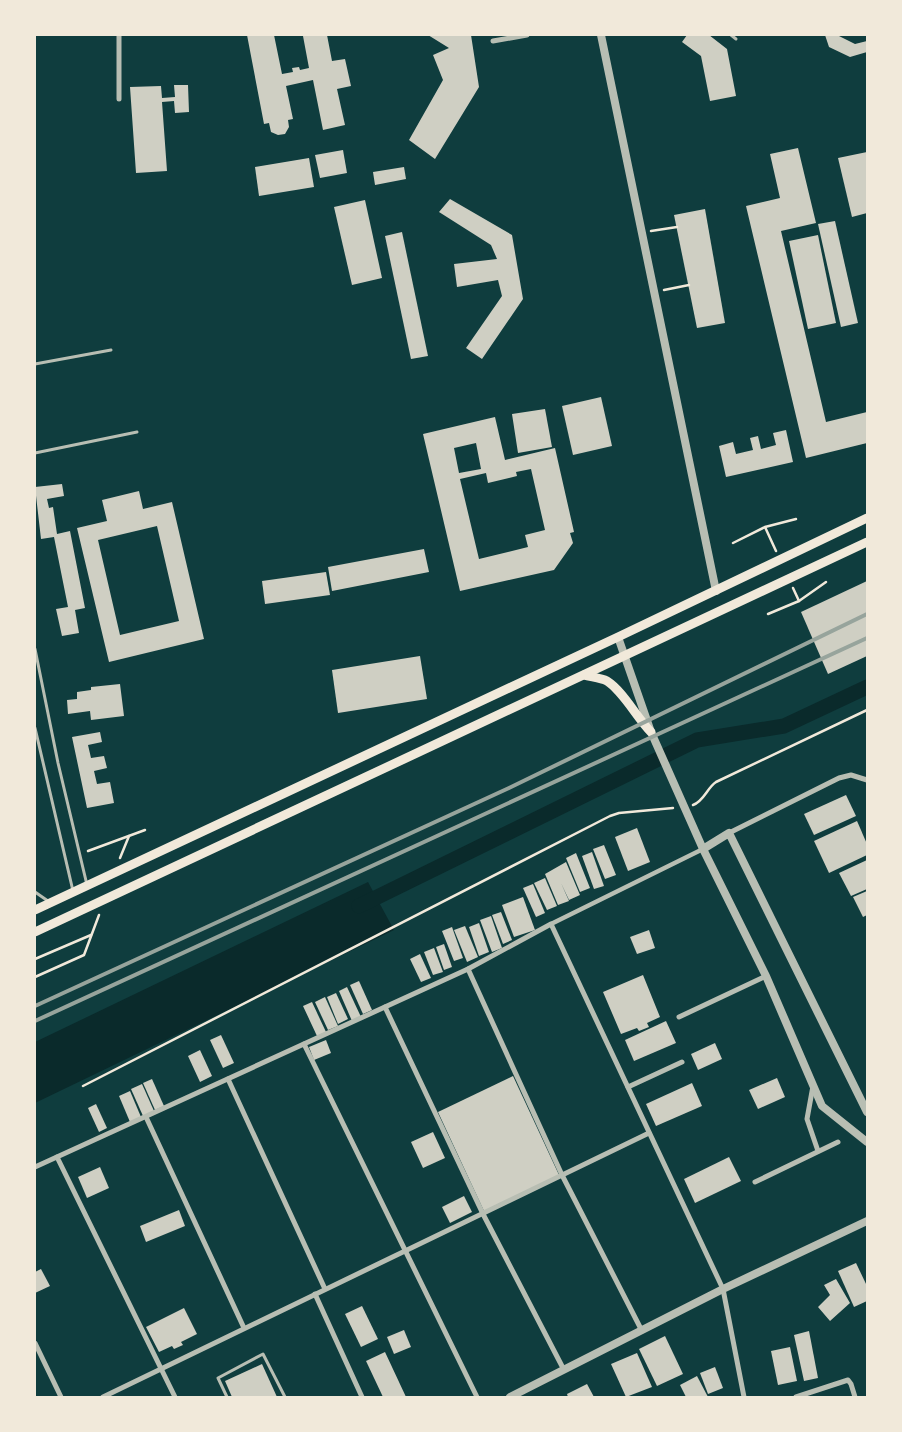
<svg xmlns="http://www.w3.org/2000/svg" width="902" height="1432" font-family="'Roboto Condensed',sans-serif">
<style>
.water{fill:#0a2a2b}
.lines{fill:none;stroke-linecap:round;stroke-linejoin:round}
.canal{stroke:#0a2a2b;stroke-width:15}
.building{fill:#cfcfc3;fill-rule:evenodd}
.path{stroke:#f1e9da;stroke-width:2.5}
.service{stroke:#b8beb3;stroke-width:3}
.pedestrian{stroke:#b8beb3;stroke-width:4.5}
.minor{stroke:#b8beb3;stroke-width:5}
.tertiary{stroke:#b8beb3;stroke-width:8}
.primary{stroke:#f1e9da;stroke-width:9}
.rail{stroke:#97a49c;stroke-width:4}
</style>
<rect width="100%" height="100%" fill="#0f3d3e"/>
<!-- water -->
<path class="water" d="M368,882l26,48 -359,173v-61z"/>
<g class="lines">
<!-- canal -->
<path class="canal" d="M359,906l338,-166 87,-14 83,-39"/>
</g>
<!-- building -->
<g class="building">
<path d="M247,35h27l8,39 11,-2 -1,-4 7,-1 1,3 9,-2 -6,-32 24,-1 5,26 13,-2 6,27 -14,3 8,36 -22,5 -10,-50 -27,6 7,33 -5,1 1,7 -4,7 -7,1 -7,-3 -2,-9 -5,1z"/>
<path d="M428,35h43l8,52 -44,72 -26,-19 34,-60 -10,-25 16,-7z"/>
<path d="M687,35h22l18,14 9,47 -26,5 -9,-45 -19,-14z"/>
<path d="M825,35h12l18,9 12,-3v11l-17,5 -21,-10z"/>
<path d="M174,85h14l1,27 -14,1 -1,-12 -12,1 5,69 -31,2 -6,-86 31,-1 1,12 13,-1z"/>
<path d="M798,148l18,75 -35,8 45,191 41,-10v31l-61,15 -60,-252 34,-8 -10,-44z"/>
<path d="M343,150l4,23 -27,5 -5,-23z"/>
<path d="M867,152v61l-15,4 -14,-59z"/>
<path d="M309,158l5,29 -55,9 -4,-29z"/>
<path d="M404,167l2,12 -31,6 -2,-13z"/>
<path d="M450,199l62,36 11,64 -41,60 -16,-11 36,-52 -4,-16 -41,7 -3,-23 43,-5 -6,-14 -52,-33z"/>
<path d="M365,200l17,78 -30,7 -18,-78z"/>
<path d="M705,209l20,114 -28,5 -23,-113z"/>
<path d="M835,221l23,102 -17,4 -23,-103z"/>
<path d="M402,232l26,124 -17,3 -26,-123z"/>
<path d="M818,235l18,88 -28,6 -19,-88z"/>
<path d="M601,397l11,49 -39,9 -11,-49z"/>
<path d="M545,409l7,38 -34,6 -6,-39z"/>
<path d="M495,417l10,43 50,-12 19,84 -4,1 3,10 -19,27 -94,21 -37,-157zM476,443l5,26 -22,4 -5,-25zM531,469l14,61 -20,5 3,12 -49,12 -19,-80 26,-6 2,10 29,-7 -1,-4z"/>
<path d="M786,430l7,32 -67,15 -7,-31 14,-4 3,12 17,-4 -3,-12 8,-2 3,13 15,-4 -3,-12z"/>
<path d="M62,484l2,12 -17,3 2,9 4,-1 4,27 13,-3 15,77 -10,2 4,23 -17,3 -6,-27 12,-2 -14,-70 -13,2 -6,-52z"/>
<path d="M139,491l4,18 29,-7 32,137 -95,23 -32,-134 30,-7 -5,-21zM157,526l22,95 -59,14 -22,-95z"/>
<path d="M424,549l5,23 -97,19 -4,-24z"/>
<path d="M326,572l4,23 -65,9 -3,-23z"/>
<path d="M867,581v75l-39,18 -27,-62z"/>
<path d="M420,656l7,43 -89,14 -6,-43z"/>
<path d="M120,684l4,32 -33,4 -1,-9 -22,3 -1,-14 10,-1v-7l14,-2v-3z"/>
<path d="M100,732l2,10 -14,3 3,13 13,-2 3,12 -13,3 3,13 13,-2 4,21 -27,5 -15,-71z"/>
<path d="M846,795l10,21 -42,19 -10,-21z"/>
<path d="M857,821l10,23v11l-38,18 -15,-32z"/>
<path d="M637,828l13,34 -22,9 -13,-34z"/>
<path d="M604,845l12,30 -11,4 -12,-30z"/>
<path d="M592,852l12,34 -10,3 -12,-33z"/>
<path d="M576,853l14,35 -10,4 -14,-34z"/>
<path d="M867,860v29l-16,7 -12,-23z"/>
<path d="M566,862l14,33 -11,5 -8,-17 8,18 -11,4 -13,-31z"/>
<path d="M545,878l12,28 -10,4 -13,-27z"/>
<path d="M533,884l12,29 -9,4 -13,-29z"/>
<path d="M867,891v24l-4,2 -10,-20z"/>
<path d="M523,897l12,33 -21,7 -12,-32z"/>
<path d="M501,912l11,28 -9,4 -11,-29z"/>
<path d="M491,916l11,32 -10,4 -12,-32z"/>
<path d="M479,923l10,29 -10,4 -10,-29z"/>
<path d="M465,926l13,31 -11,5 -13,-32z"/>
<path d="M452,927l11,31 -9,3 -12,-30z"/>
<path d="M649,930l6,18 -18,6 -7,-17z"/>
<path d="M444,944l8,23 -8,3 -8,-23z"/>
<path d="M434,948l9,24 -10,3 -9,-23z"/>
<path d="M420,954l11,24 -10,4 -11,-23z"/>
<path d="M643,975l17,42 -13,6 2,4 -10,4 -2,-3 -16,6 -18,-42z"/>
<path d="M359,981l13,29 -9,4 -13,-29z"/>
<path d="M347,987l14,30 -9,4 -13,-30z"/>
<path d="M336,993l12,26 -10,5 -11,-27z"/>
<path d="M325,997l13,29 -10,4 -13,-28z"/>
<path d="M312,1002l14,30 -9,4 -14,-30z"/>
<path d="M666,1021l10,22 -42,18 -9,-21z"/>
<path d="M221,1035l13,28 -11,5 -13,-28z"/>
<path d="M326,1040l5,13 -17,7 -5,-13z"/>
<path d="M715,1043l7,16 -24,11 -7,-16z"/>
<path d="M200,1050l12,26 -12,6 -12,-26z"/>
<path d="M513,1076l46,99 -75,36 -46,-99z"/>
<path d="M777,1078l8,19 -27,12 -9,-19z"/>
<path d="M152,1079l12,27 -9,4 -12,-27z"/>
<path d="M692,1083l10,23 -46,20 -10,-22z"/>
<path d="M142,1084l12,27 -11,5 -12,-27z"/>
<path d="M130,1091l11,26 -11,5 -11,-26z"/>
<path d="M96,1104l11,24 -8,4 -11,-24z"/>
<path d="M433,1132l12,26 -22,10 -12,-26z"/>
<path d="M729,1157l12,24 -46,22 -11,-24z"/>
<path d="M100,1167l9,21 -22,10 -9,-21z"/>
<path d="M464,1196l8,16 -22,11 -8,-16z"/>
<path d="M179,1210l6,16 -39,16 -6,-16z"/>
<path d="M856,1263l11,23v15l-13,6 -16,-36z"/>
<path d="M41,1269l9,17 -15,7v-21z"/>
<path d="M836,1279l14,24 -20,18 -12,-14 12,-12 -6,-10z"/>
<path d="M362,1306l16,33 -17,8 -16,-33z"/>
<path d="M184,1308l13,26 -16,8 2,3 -9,4 -2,-3 -13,6 -13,-25z"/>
<path d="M404,1330l7,17 -17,7 -7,-17z"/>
<path d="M809,1331l9,47 -14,3 -10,-46z"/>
<path d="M665,1336l18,38 -26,12 -18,-37z"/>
<path d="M790,1347l7,34 -19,4 -7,-34z"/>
<path d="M385,1352l21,45h-23l-17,-36z"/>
<path d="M637,1353l15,34 -26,10 -15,-33z"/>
<path d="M262,1364l15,33h-45l-7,-16z"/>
<path d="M715,1367l8,21 -15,6 -8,-21z"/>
<path d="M697,1376l11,21h-22l-6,-12z"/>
<path d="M587,1384l7,13h-26l-1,-3z"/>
</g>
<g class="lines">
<!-- path -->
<g class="path">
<path d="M651,231l26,-4"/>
<path d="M664,290l25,-5"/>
<path d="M765,527l31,-8"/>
<path d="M733,543l32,-16 11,24"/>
<path d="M799,601l27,-19"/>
<path d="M768,614l31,-13 -6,-13"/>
<path d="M693,805c11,-4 14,-17 23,-23l151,-72"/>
<path d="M88,851l57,-21"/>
<path d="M120,858l9,-22"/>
<path d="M35,959l56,-24"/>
<path d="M35,977l49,-22 15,-40"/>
<path d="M83,1086l527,-270 9,-3 54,-5"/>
</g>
<!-- service -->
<g class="service">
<path d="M731,35l5,4"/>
<path d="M35,364l76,-14"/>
<path d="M35,453l102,-21"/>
<path d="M35,649l23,114 29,122"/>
<path d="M35,728l38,163"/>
<path d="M35,892l13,9"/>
<path d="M227,1397l-9,-19 45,-24 22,43"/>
</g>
<!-- pedestrian -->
<path class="pedestrian" d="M551,924l152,-75"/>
<!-- minor -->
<g class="minor">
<path d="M493,41l34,-6"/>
<path d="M119,99v-64"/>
<path d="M729,833l110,-55 12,-3 16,5"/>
<path d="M468,969l94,206 80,156"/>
<path d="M385,1007l98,207 81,156"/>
<path d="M679,1017l87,-41"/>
<path d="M304,1044l173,353"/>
<path d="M228,1079l97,210"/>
<path d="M813,1086l-6,33 11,32"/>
<path d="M628,1087l54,-25"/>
<path d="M146,1117l98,211"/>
<path d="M57,1157l118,240"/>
<path d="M35,1167l433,-198 83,-45 172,365 21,108"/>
<path d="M755,1182l83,-40"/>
<path d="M315,1294l47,103"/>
<path d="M35,1343l26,54"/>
<path d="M103,1397l546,-264"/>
<path d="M796,1397l52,-17 3,4 4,13"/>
</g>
<!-- tertiary -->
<g class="tertiary">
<path d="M601,35l115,556"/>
<path d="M618,637l33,95 52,117 63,127 56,130 45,36"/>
<path d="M703,849l26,-16 138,279"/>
<path d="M510,1397l213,-108 144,-68"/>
</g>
<!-- primary -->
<g class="primary">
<path d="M584,675c7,2 17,3 23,6 16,10 30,37 44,51"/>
<path d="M35,910l583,-273 249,-119"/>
<path d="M35,932l832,-390"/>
</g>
<!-- rail -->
<g class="rail">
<path d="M35,1006l474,-218 358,-174"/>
<path d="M35,1021l832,-383"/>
</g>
</g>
<!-- border -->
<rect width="902" height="1432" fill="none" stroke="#f1e9da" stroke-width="72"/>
</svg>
